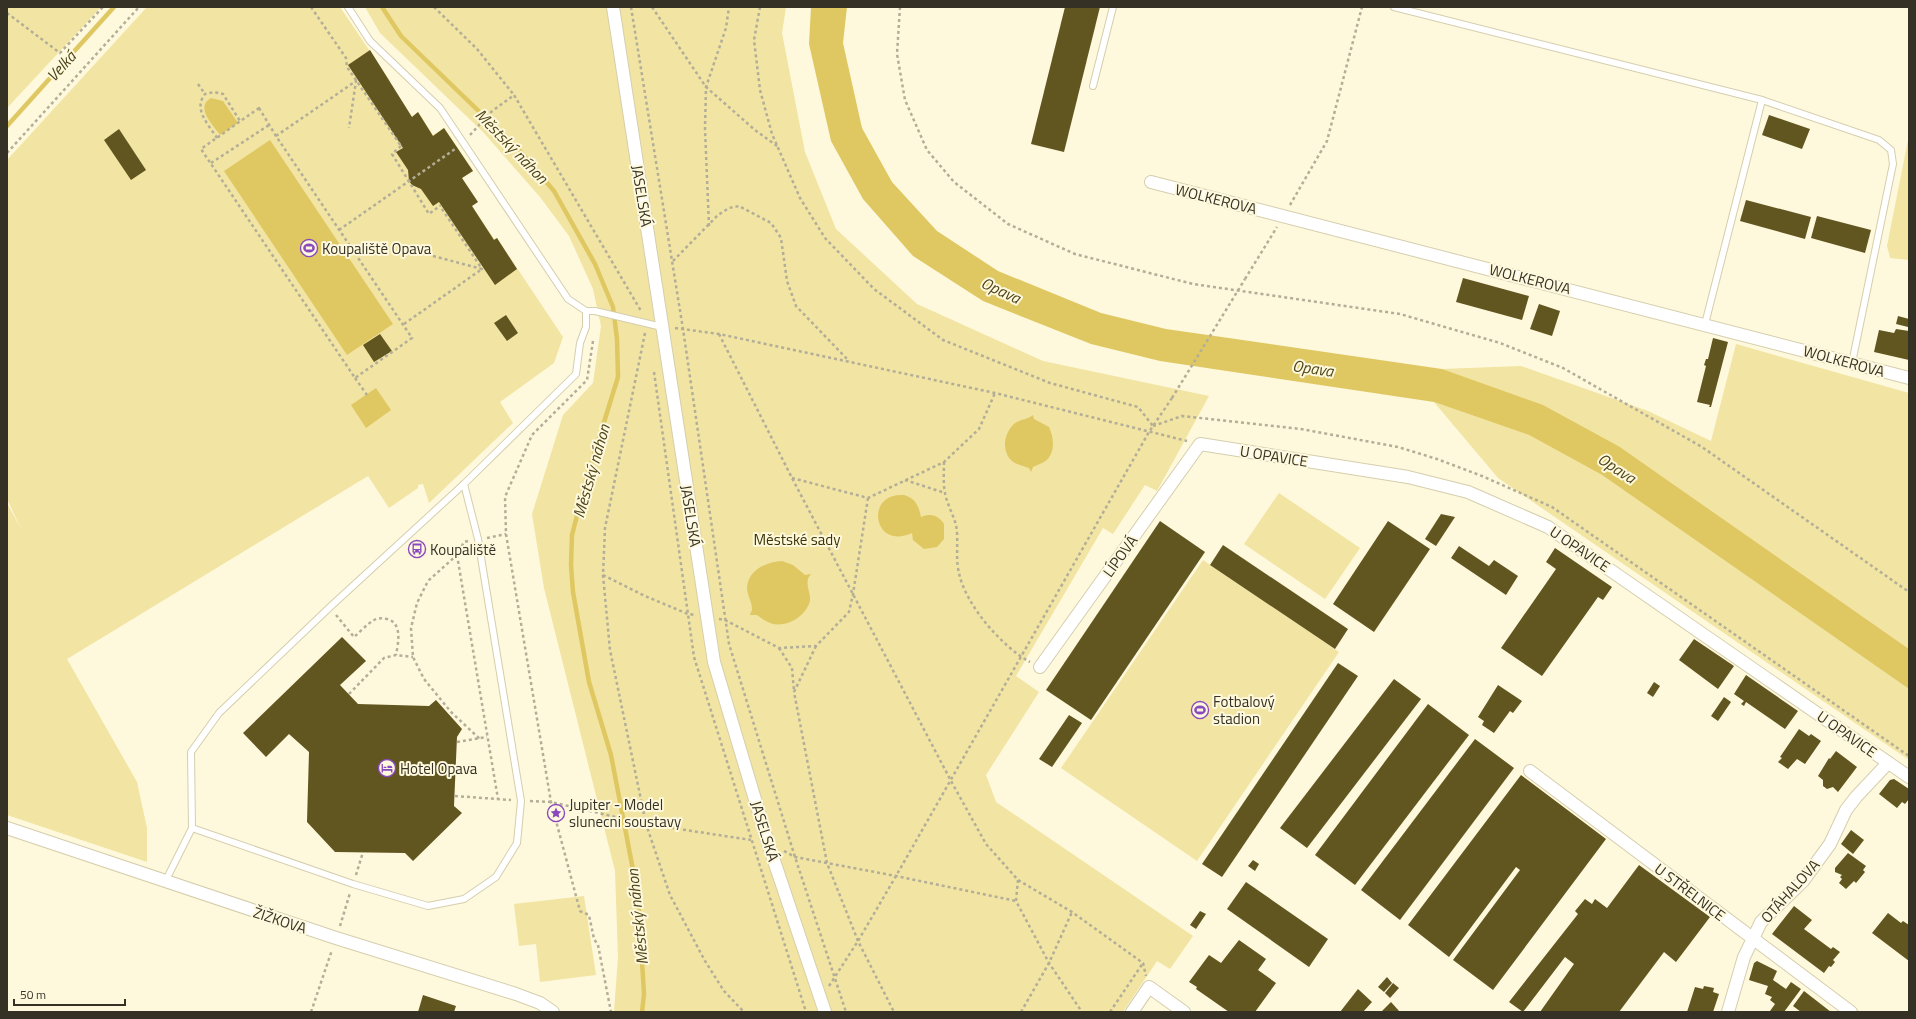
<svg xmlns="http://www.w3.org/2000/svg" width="1916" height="1019" font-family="'Titillium Web',sans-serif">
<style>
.green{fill:#f2e4a2}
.water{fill:#dfc862}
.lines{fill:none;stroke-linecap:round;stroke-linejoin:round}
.stream{stroke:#dfc862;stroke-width:4.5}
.building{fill:#625620}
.service-casing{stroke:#d5cead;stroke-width:8}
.minor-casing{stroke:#d5cead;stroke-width:14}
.path{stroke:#b3ae98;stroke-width:2.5;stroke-dasharray:3 3;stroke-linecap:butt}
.service{stroke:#fff;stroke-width:6}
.minor{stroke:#fff;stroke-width:12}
.path-bridge{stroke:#b3ae98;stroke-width:2.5;stroke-dasharray:3 3;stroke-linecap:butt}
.labels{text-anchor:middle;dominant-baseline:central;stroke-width:4;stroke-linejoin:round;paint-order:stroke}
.street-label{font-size:15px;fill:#353225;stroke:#fef8dd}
.poi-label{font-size:15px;fill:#353225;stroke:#fef8dd;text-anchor:start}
.park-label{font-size:15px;fill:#3c3305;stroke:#fef8dd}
.water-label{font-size:16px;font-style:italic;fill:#4e4419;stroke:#fef8dd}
</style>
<rect width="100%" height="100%" fill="#fef8dd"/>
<!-- green -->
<g class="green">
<path d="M7,7h94l-94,101z"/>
<path d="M147,7h193l50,74 -1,1 22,35 7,-5 15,23 11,-7 29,43 -11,7 10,28 22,33 3,-1 66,99 -9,26 -54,39 13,21 -84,80 -6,-19 -5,1v3l-29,20 -21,-32 -301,183 70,123 10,46v34l-140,-47v-312l14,26 -14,-30v-339z"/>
<path d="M365,7h421l-4,26 23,119 31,77 81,75 126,57 166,35 -52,95 -12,-6 -32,49 -10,-6 -87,148 23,16 -53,83 10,27 197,134 -23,33 -13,-8 -34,51h-509l4,-55 -3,-86 -71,-283 -12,-74 31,-99 30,-32 8,-57 -8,-37 -24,-53 -29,-39 -56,-64 -104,-100z"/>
<path d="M1909,135v125l-19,-2 -3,-12z"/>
<path d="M1736,344l173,49v256l-289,-202 -178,-78 79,-3 127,45 63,30z"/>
<path d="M1434,402l95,33 73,40 307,214v71l-411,-282z"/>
<path d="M1279,493l81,55 -35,51 -81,-55z"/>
<path d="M1203,560l136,92 -142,209 -136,-93z"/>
<path d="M584,896l12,79 -56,7 -4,-38 -17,2 -5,-42z"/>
</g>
<!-- water -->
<g class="water">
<path d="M811,7h36l-4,36 19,85 30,54 45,49 61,40 103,42 65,16 276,40 101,36 77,42 289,202v40l-307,-214 -73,-40 -95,-33 -274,-41 -69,-17 -108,-43 -70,-45 -50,-57 -32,-58 -22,-97z"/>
<path d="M211,98l12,3 15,22 -18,12c-8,-11 -25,-28 -9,-37z"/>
<path d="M270,140l123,184 -46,31 -123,-184z"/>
<path d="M376,388l15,22 -25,18 -15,-23z"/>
<path d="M1033,415l1,4 15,8c5,11 7,27 -5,35 -3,2 -8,3 -11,5l-2,5 -2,-4c-5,-2 -12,-3 -17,-7 -11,-10 -8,-28 2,-37 6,-5 13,-4 19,-9z"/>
<path d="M904,495c11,3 15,11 17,22 10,-4 17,-2 23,7v15l-7,8 -13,2 -11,-9 -1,-7c-39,18 -48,-41 -8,-38z"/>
<path d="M782,561l11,4 12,10 6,-1c-1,2 -3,3 -3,5 -2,7 3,15 2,22 -4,15 -22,26 -37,23 -6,-2 -11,-5 -16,-9h-7c0,-2 2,-4 2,-6 0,-7 -5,-14 -5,-22 2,-18 20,-25 35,-26z"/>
</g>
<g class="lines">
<!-- stream -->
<g class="stream">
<path d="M382,7l19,29 119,115 34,40 41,73 18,43 4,32 1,38 -31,100 -15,58 -1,30 2,27 16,90 22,73 27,141 6,98 -2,18"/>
<path d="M7,126l107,-119"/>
</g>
</g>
<!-- building -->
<g class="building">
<path d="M1065,7h35l-36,145 -33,-8z"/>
<path d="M370,50l42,67 6,-5 15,24 11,-8 29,43 -11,7 16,24 -6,4 22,34 3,-2 20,31 -22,16 -56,-83 -6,4 -12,-17 -9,-4 -3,-4 -1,-11 -12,-18 7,-4 -55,-83z"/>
<path d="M1769,115l41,14 -8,20 -40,-14z"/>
<path d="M119,129l27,41 -15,10 -27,-40z"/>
<path d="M1746,200l65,17 -6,22 -65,-18z"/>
<path d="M1817,216l54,14 -6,23 -54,-15z"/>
<path d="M1463,278l66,18 -7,24 -66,-18z"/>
<path d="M1539,304l21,7 -8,25 -22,-7z"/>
<path d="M506,315l12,18 -11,8 -13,-18z"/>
<path d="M1898,316l11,3 -1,8 -12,-3z"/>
<path d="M1896,329l13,2v29l-35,-8 5,-22 15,3z"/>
<path d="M380,334l12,17 -18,11 -11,-17z"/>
<path d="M1713,338l15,4 -17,65h-2l1,-2 -13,-3 9,-36 -2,-1 2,-6h2z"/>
<path d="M1441,514l14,3 -19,29 -11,-7z"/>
<path d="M1160,521l45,31 -114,168 -45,-30z"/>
<path d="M1388,521l42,28 -56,83 -41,-28z"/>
<path d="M1223,545l125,84 -13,20 -125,-84z"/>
<path d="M1459,546l30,20 5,-6 24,16 -12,19 -55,-37z"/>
<path d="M1555,548l57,39 -9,13 -5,-3 -56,79 -41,-28 55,-79 -10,-7z"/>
<path d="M342,637l24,24 -26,24 18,19 71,2 7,-6 26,29 -5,8 -3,69 8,7 -49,48 -8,-8 -70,-1 -28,-30 2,-70 -20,-18 -23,23 -23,-24z"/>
<path d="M1694,639l40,27 -16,23 -39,-29z"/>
<path d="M1338,663l20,13 -136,201 -20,-13z"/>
<path d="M1746,675l52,36 -13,18 -39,-27 -2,4 -3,-2 3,-3 -10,-7z"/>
<path d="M1394,679l27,20 -114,149 -27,-20z"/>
<path d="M1654,682l6,4 -7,11 -6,-4z"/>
<path d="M1498,685l24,16 -9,12 -3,-2 -16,22 -12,-8 2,-4 -6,-4z"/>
<path d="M1724,697l7,5 -13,19 -7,-5z"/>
<path d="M1428,704l41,31 -114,150 -40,-30z"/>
<path d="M1069,715l13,8 -30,44 -13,-8z"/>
<path d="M1799,729l10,7 2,-2 10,7 -16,23 -8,-5 -9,10 -10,-7 4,-4 -2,-1z"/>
<path d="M1475,739l39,29 -114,152 -39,-30z"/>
<path d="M1836,751l21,16 -19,25 -5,-5 -6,2 -4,-3v-6l-5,-4 11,-18 1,1z"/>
<path d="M1521,775l85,64 -113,151 -40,-30 67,-90 -4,-3 -67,90 -41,-32z"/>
<path d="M1894,779l15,10v10l-4,5 -3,-2 -5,6 -18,-14 11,-14z"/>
<path d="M1851,830l13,10 -11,14 -12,-10z"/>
<path d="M1848,853l18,13 -3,4 2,2 -9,11 -2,-2 -8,8 -7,-6 3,-4 -2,-2 2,-2 -7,-3v-4z"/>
<path d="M1253,860l6,4 -4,7 -7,-5z"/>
<path d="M1639,865l71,52 -34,45 -12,-10 -45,60h-79l34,-48 -9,-7 -42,55 -14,-10 69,-88 -3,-3 10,-12 7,5 3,-5 12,9z"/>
<path d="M1246,882l82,57 -19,28 -82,-58z"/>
<path d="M1794,906l18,14 -8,9 27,20 2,-2 7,5 -7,8 2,2 -4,5 -2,-1 -5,7 -52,-39z"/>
<path d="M1200,911l6,3 -10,15 -6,-4z"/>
<path d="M1888,913l13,10 2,-2 6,4v36l-37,-28z"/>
<path d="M1239,940l27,19 -8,11 18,13 -21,29h-26l-33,-23 1,-2 -8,-5 20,-27 12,8z"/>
<path d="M1757,961l20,10 -4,9 13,9 5,-7 10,7 -17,23 -14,-1 5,-7 -5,-4 2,-3 -7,-3 3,-8 -19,-6 5,-17z"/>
<path d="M1387,977l5,6 -8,9 -6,-5z"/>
<path d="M1393,983l6,5 -9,10 -5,-5z"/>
<path d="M1704,986l10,2 -1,4 6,2 -6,18h-26l8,-25 8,2z"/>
<path d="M1358,989l14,13 -9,10h-23z"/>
<path d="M1804,991l27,21h-30l-8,-6z"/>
<path d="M423,995l33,11 -2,6h-36z"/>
<path d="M1391,1002l9,10h-19z"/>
</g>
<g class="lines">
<!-- service casing -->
<g class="service-casing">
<g id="service">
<path d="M348,7l22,34 70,67 128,191 18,12"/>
<path d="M1394,7l368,93 117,40 12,10 2,14 -41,199"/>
<path d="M1093,86l20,-79"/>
<path d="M1705,324l57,-224"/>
<path d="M192,828l161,56 75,22 36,-7 32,-22 21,-34 4,-42 -43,-262 -14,-55"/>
<path d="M165,882l27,-54 -1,-76 28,-39 111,-106 134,-123 112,-110 4,-31 6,-16v-16h9l67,16"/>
</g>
</g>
<!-- minor casing -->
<g class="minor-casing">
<g id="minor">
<path d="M613,7l101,655 54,181 57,169"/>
<path d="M1151,182l758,196"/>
<path d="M1040,667l160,-223 208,33 60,15 80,35 361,250"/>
<path d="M1530,771l321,241"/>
<path d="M7,828l329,110 180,56 24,9 13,9"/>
<path d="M1132,1012l17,-25 35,25"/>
<path d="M1728,1012l16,-55 17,-35 42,-41 27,-37 16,-34 10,-13 32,-34"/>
</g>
</g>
<!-- path -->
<g class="path">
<path d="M311,7l35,51 1,9 54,79 1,-1"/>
<path d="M434,7l43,42 37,46"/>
<path d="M631,7l52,322 46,315 66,213 51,155"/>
<path d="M652,7l54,80 49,43 22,16"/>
<path d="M760,7l-6,33 6,50 12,44 28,64 25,40 49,51 69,51 107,43 88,24 15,19"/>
<path d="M900,7l-3,47 8,46 22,50 27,32 54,42 67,30 118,30 207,30 100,29 63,25 139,79 207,145"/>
<path d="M7,13l53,40 43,-46"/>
<path d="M198,84l7,10"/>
<path d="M259,108l17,28 136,202 -57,40 -154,-229z"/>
<path d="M470,135l21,-23 23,-17 127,216"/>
<path d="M276,136l80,-55 -7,47"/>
<path d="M217,138c-9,-14 -24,-29 -12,-44l9,-2 9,2 17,27"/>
<path d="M401,146l-9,8 37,60 12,-9"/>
<path d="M7,153l132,-146"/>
<path d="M211,163l58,-38"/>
<path d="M1290,205l37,-64 35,-134"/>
<path d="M709,226l-4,-97 1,-42 20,-59 3,-21"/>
<path d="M339,230l116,-81"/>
<path d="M433,256l49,13 -42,-63"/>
<path d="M673,261l45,-46 11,-7 10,-2 32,17 10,15 6,43 9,25 53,55"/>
<path d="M1245,279l32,-52"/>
<path d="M404,324l78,-55"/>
<path d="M675,328l44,6 276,59 192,48"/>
<path d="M645,333l-40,195 -2,47 7,75 36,174 24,71 35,66 19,30 20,21"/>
<path d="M719,334l73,144 159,303 35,63 32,36 54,32 71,51 3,13"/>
<path d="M593,341l-6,39 -55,55 -27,62 1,37 45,268 29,109 9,4 5,24 4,6 13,67"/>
<path d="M654,372l40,285 112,355"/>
<path d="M355,378l12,17"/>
<path d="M1153,426l29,-10 119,13 97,18 39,12 45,17 70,31 357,249"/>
<path d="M944,462c0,10 -1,21 1,31 2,11 8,21 11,32 3,15 -1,32 3,48 6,31 43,74 71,89"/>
<path d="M792,478l76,20 76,-36 35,-33 16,-36"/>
<path d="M905,480l40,13"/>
<path d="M487,538l19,-4"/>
<path d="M468,541l-4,1 -7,13 -29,26 -11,22 -6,25 2,29 11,22 27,33 30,28"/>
<path d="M457,555l41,244"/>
<path d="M603,575l42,21 43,18 7,1"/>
<path d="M336,615l18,22c6,-5 13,-13 20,-17 4,-2 8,-2 13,-1 16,4 11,25 9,36"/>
<path d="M719,619l6,1 54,28 37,-2 33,-34 4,-18 15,-96"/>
<path d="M816,646l-22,46 33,171 31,78 36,71"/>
<path d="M779,648l13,20 2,23"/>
<path d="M349,694l35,-36 12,-3 17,2"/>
<path d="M457,742l30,-5"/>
<path d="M455,796l56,4"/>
<path d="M530,801l21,1 95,22 105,16"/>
<path d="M784,851l11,6 101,19 120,25"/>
<path d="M356,875l7,-23"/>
<path d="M1018,880l-2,21 33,62 33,49"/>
<path d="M340,926l10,-33"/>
<path d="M829,986l29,-45 38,-65 253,-444 23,-34"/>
<path d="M311,1012l21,-62"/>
<path d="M1021,1012l28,-49 23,-51"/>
<path d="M1110,1012l33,-49"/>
</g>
<!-- service -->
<use href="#service" class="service"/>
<!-- minor -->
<use href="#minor" class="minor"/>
<!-- path-bridge -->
<path class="path-bridge" d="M1172,398l73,-119"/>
</g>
<!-- icons -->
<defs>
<g id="stadium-ring" transform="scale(0.9)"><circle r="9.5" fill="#fef8dd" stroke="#8948bd" stroke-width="1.5"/><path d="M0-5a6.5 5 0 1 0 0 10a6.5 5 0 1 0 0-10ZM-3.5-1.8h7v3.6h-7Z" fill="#8948bd"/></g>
<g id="bus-ring" transform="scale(0.9)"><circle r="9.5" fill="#fef8dd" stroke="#8948bd" stroke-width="1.5"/><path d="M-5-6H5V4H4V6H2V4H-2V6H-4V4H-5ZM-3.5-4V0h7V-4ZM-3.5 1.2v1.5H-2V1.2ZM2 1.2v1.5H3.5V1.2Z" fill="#8948bd"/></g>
<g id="hotel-ring" transform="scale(0.9)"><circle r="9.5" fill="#fef8dd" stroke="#8948bd" stroke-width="1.5"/><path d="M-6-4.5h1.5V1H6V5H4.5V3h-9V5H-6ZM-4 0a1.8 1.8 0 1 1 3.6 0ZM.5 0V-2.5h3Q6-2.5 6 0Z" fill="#8948bd"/></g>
<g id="sight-ring" transform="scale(0.9)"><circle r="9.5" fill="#fef8dd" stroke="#8948bd" stroke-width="1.5"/><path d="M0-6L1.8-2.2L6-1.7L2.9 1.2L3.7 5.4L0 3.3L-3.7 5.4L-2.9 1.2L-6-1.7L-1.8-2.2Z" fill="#8948bd"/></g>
</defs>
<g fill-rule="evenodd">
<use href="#stadium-ring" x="309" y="248"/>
<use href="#bus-ring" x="417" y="549"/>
<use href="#stadium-ring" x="1200" y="710"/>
<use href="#hotel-ring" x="387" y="768"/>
<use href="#sight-ring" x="556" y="813"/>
</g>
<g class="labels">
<!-- street labels -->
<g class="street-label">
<text transform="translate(642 196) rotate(81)">JASELSKÁ</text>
<text transform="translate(1216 199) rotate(14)">WOLKEROVA</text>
<text transform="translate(1530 279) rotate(14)">WOLKEROVA</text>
<text transform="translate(1844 361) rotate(15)">WOLKEROVA</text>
<text transform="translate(1274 456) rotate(9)">U OPAVICE</text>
<text transform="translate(691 516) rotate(81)">JASELSKÁ</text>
<text transform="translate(1580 549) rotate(34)">U OPAVICE</text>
<text transform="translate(1120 556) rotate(-54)">LÍPOVÁ</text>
<text transform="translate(1847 734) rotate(35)">U OPAVICE</text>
<text transform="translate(765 831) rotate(73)">JASELSKÁ</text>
<text transform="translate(1790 891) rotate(-48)">OTÁHALOVA</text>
<text transform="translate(1690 892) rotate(37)">U STŘELNICE</text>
<text transform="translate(280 920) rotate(18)">ŽIŽKOVA</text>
</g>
<!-- poi labels -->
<g class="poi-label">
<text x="322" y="248">Koupaliště Opava</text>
<text x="430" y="549">Koupaliště</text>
<text x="1213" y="701">Fotbalový<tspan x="1213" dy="17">stadion</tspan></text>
<text x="400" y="768">Hotel Opava</text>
<text x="569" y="804">Jupiter - Model<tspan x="569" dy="17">slunecni soustavy</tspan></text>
</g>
<!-- park labels -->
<g class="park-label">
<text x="797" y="539">Městské sady</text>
</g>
<!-- water labels -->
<g class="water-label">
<text transform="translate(61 66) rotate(-48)">Velká</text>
<text transform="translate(512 146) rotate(46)">Městský náhon</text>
<text transform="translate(1001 290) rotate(25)">Opava</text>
<text transform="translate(1313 368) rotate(8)">Opava</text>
<text transform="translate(1617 468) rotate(33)">Opava</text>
<text transform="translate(591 471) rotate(-74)">Městský náhon</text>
<text transform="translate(637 917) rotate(-96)">Městský náhon</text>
</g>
</g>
<!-- border -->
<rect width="1916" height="1019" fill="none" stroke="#353225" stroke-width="16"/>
<!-- scale -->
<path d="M14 999v6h111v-6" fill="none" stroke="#353225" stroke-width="2"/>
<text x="20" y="999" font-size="12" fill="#353225" stroke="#fef8dd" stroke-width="3" paint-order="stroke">50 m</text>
</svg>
